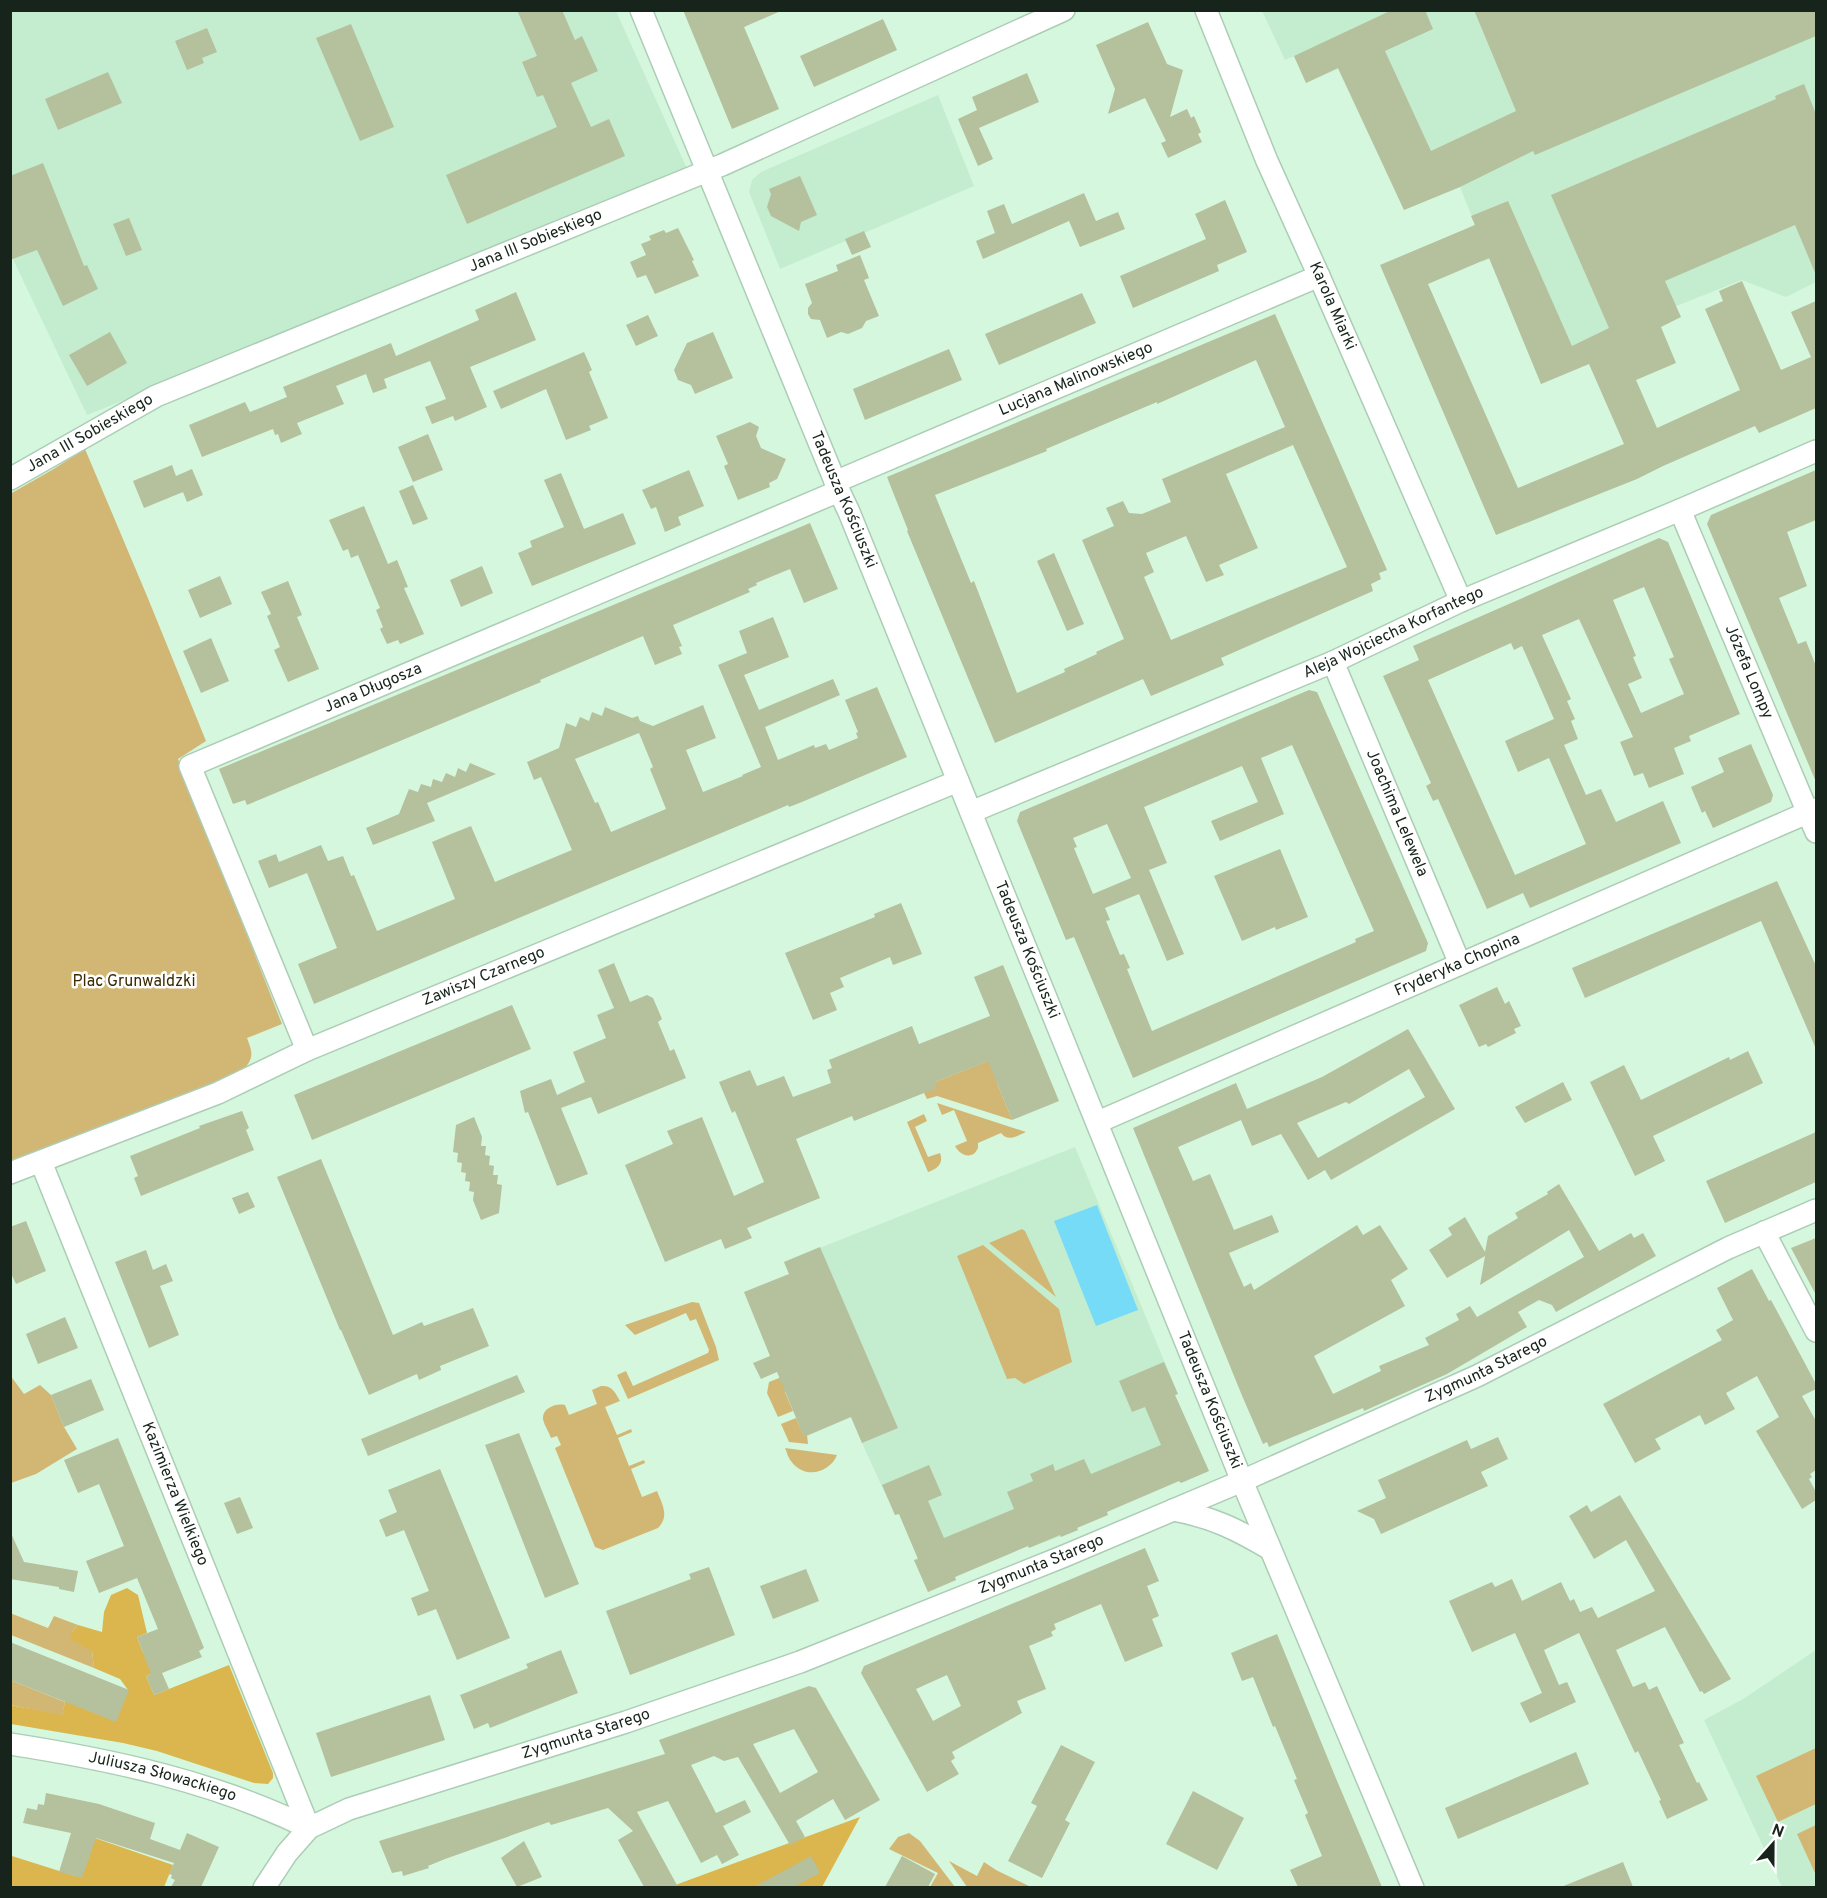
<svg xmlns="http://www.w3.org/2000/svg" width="1827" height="1898" font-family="Overpass,sans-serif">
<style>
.built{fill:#c4edcf}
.green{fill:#d2b774}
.forest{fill:#dbb54e}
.water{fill:#76dbf7}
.building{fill:#b5c09d;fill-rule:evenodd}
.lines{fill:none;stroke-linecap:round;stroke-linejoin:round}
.minor-casing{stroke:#accdb5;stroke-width:24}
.minor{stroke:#fff;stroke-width:21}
.labels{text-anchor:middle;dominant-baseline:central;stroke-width:5;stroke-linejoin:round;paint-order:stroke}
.street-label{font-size:16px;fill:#17241b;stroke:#fff}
.park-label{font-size:16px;fill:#3a2b00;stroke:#fff}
</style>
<rect width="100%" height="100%" fill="#d5f7de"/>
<!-- built -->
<g class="built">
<path d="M11,11h605l73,162 -602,242 -76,-160z"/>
<path d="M1262,11h554v271l-30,15 -44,-17 -169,67 6,21 -38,16 -51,-125 -8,3 -14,-34 7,-4 -15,-37 -56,23 -66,-141 -32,14 -12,-27 -9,4z"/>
<path d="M938,95l36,91 -194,83 -31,-77 3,-12 9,-8z"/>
<path d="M1075,1147l103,247 -3,1 34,76 -28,12 -2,-2 -72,30 -29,16v3l-49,18 -1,-2 -73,31 1,3 -28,12 -14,-32 4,-2 -19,-44 -4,1 -33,-72 -78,-181z"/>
<path d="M1816,1650v237h-34l-78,-167 39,-21z"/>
</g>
<!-- green -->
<g class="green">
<path d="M85,449l62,147 59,145 -28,18 104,265 -35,14c6,16 7,19 -4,33l-233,91v-668l42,-24z"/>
<path d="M1005,1054l-8,29 15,37 -75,-24 -10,3 -3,-6 11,-11z"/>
<path d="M937,1103l89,29c-9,4 -18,10 -25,1l-23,10v5c-5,12 -18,8 -23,-2l12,-5 -13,-31 -12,5z"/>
<path d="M924,1114l3,7 -12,6 13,30 12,-4c4,11 -3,16 -12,19l-21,-50z"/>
<path d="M1022,1229l3,2 31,66 -67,-54z"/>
<path d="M983,1245l76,64 13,53 -48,22 -9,-6 -8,1 -50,-123z"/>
<path d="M692,1302l7,1 17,44 3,13 -91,39 -11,-24 9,-4 7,15 75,-33 1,-3 -13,-31 -6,2 -4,-8 -51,22 -10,-10z"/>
<path d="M807,1367l-22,25 8,19 -15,6 -11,-24 2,-11z"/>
<path d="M10,1375l14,19 16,-9 11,10 13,32 13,22 -41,25 -25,9z"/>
<path d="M601,1386c11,-1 14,6 19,15l-15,6 12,28 14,-6 1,3 -14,6 11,28 15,-6 1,3 -14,6 11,28 15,-6c5,13 13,25 1,37l-55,22 -8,-3 -40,-99 6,-3 -4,-9 -6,2c-2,-6 -7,-13 -8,-19 -1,-11 13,-16 22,-14l4,10 28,-11 -5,-14z"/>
<path d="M796,1418l8,18 3,-1 1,9 -19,-2 -8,-18z"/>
<path d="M785,1448l52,7c-7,18 -33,25 -46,6 -3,-3 -4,-9 -6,-13z"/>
<path d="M10,1613l38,15 6,-12 24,9 -6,7 20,19 2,17 -83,-33z"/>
<path d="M10,1680l55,22 -3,14 -51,-11z"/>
<path d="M1816,1748v56l-38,18 -22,-46z"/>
<path d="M1816,1825v47l-1,1 -18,-39z"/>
<path d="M909,1833l11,8 35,46h-25l8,-14 -49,-24 9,-12z"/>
<path d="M949,1861l28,15 7,-14 12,8 35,17h-64z"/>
</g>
<!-- forest -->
<g class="forest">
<path d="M127,1588l11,7 9,38 -10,4 6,16 18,17 -15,6 8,19 75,-30 44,108v5l-5,6 -14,-1 -97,-32 -34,-8 -112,-19 -1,-19 52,10 3,-13 63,-12 -8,-11 -26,-11 -2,-17 -22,-12 2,-7 6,-7 24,7 2,-20 7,-17z"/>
<path d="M860,1817l-38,70h-152z"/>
<path d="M89,1836l84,29 -9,22 -153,1 1,-32 63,20z"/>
</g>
<!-- water -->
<path class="water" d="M1097,1205l41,105 -42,16 -42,-105z"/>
<!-- building -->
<g class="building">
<path d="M517,10h45l13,30 7,-4 16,35 -27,12 20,44 18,-8 16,37 -158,68 -21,-49 111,-48 -14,-32 -6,2 -15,-35 15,-6z"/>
<path d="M683,10h100l-39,17 35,82 -47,20z"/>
<path d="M1392,10h33l8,19 -48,22 46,100 85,-40 -42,-101h342v26l-281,119 -2,-4 -73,36 -56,23 -66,-142 -32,15 -12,-27z"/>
<path d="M883,19l14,31 -83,37 -14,-31z"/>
<path d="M1148,22l19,42 16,6 -13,47 17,-8 4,9 3,-2 7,16 -3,2 4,8 -34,16 -7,-15 5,-2 -21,-43 -37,16 7,-25 -19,-44z"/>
<path d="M351,24l43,103 -34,14 -44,-103z"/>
<path d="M207,28l10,24 -15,6 2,5 -17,7 -12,-29z"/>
<path d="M108,72l14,31 -64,27 -13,-31z"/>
<path d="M1027,73l12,29 -60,26 14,31 -15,7 -20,-47 19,-9 -5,-13z"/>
<path d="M1804,84l12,30v161l-21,-50 -130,56 16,36 -20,10 15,36 -40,17 21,48 83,-38 -35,-81 18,-8 -4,-10 23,-10 39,89 30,-13 -20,-45 25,-11v107l-57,25 -4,-7 -92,40 -26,13 -141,56 -116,-270 95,-40 -4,-9 37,-15 64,145 37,-18 -58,-133 225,-96 -1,-3zM1489,258l52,126 48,-20 35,80 -106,44 -90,-204z"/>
<path d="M43,163l41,103 3,-1 11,24 -35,17 -26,-56 -27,10v-84z"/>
<path d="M800,176l17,39 -16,7 -2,9 -28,-15 -4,-9 4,-13 -2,-5z"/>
<path d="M1084,193l12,28 22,-9 7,17 -45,18 -11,-26 -86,38 -7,-18 19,-8 -8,-22 17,-7 8,20z"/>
<path d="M1225,200l22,52 -30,13 2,6 -86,37 -13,-32 86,-37 -11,-25z"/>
<path d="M129,218l13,32 -16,6 -13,-32z"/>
<path d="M678,228l16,32 -2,1 7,15 -44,18 -9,-19 -9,3 -7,-16 16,-7 -5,-11 10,-4 -2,-4 15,-6 2,3z"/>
<path d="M864,231l7,16 -19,8 -7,-16z"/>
<path d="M860,255l9,23 -5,2 15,36 -13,5 -4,7 -14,6 -7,-2 -14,6 -7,-18 -9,-1 -3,-5v-6l4,-5 -7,-19 33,-13 -2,-6z"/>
<path d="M516,292l20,48 -66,27 17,40 -32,14 -2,-5 -21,8 -7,-17 21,-8 -16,-38 -46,18 3,9 -14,5 -7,-19 -30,12 8,18 -47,19 5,11 -21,9 -3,-9 -3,1 -2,-6 -71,28 -13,-32 56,-23 5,10 37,-15 -4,-10 108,-44 5,13 83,-36 -4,-10z"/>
<path d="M1082,293l14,30 -97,42 -14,-31z"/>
<path d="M1275,314l112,256 -8,3 2,6 -10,5 2,7 -152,67 3,7 -73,31 -8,-17 -148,64 -88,-212 1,-1 -21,-53zM1256,360l29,67 -123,52 9,23 -29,12 -13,-1 -6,-12 -17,7 8,18 -32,14 42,99 -28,13 1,2 -33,15 1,3 -48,21 -43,-112 -3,2 -36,-88 112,-44 -1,-2 111,-47v2zM1293,445l54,122 -176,73 -27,-63 10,-5 -8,-19 40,-17 20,46 18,-7 -5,-10 39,-17 -32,-74z"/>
<path d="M648,315l10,21 -22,10 -10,-21z"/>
<path d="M110,332l17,31 -40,23 -18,-31z"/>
<path d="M713,332l20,46 -38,16 -4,-9 -13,-5 -4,-10 13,-27z"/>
<path d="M949,349l13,31 -97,40 -12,-31z"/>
<path d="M584,352l8,18 -3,2 19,46 -19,8 2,4 -25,10 -20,-51 -45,20 -8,-18z"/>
<path d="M750,422l9,5 -3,9 5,12 25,11 -9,20 -8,4 1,4 -32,13 -14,-34 4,-2 -12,-28z"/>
<path d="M428,434l15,36 -30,12 -15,-35z"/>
<path d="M172,465l4,11 16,-7 11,26 -16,7 -4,-10 -39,16 -11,-27z"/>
<path d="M689,470l15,36 -26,11 3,8 -16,7 -9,-25 -5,2 -9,-19z"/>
<path d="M1816,470v50l-29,12 20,54 -28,12 19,46 8,-3 10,25v116l-109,-258 4,-9z"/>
<path d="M561,473l23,56 39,-16 13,31 -104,42 -14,-33 14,-6 -2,-6 34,-14 -20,-47z"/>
<path d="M413,485l15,34 -15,6 -14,-34z"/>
<path d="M364,506l24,58 9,-4 11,27 -4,1 20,46 -24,10 -2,-4 -11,4 -7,-15 3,-2 -7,-17 4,-2 -22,-53 -7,3 -3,-9 -5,2 -14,-31z"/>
<path d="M810,523l28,66 -34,14 -14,-34 -34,14 1,2 -9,4 2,3 -77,33 9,21 -3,1 3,7 -27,11 -12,-29 -103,44 1,2 -294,123 -2,-5 -12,4 -14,-35z"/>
<path d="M1659,538l9,4 72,172 -51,22 2,5 -17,7 10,26 -35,14 -6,-15 -9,3 -14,-34 13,-5 -54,-118 -37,16 29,64 -4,2 8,18 -4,2 7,18 -14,6 22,50 15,-6 15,33 47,-21 18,42 -151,65 -7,-15 -36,16 -49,-110 -5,2 -7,-15 5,-3 -48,-107 36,-16 -6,-14zM1644,587l30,70 -5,2 15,35 -43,19 -13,-29 14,-6 -9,-21 3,-1 -23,-56zM1511,643l3,7 8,-4 32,73 -49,22 13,31 31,-14 37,86 -71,31 -87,-195z"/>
<path d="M1054,553l30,71 -17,7 -30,-70z"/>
<path d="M482,566l11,27 -32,14 -11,-27z"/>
<path d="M220,576l12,28 -32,14 -12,-28z"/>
<path d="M288,581l14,34 -5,2 22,52 -31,13 -14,-32 6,-3 -13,-31 4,-2 -10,-22z"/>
<path d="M773,617l16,40 -45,18 15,35 74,-31 7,16 -75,32 13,33 36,-15 1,3 11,-4 3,6 29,-12 -2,-5 2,-1 -13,-32 32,-13 30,70 -105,45 -13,5 -1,-2 -38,16 -436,183 -16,-40 39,-16 -30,-75 -38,15 -11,-27 18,-7 3,8 42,-17 7,16 15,-5 8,20 3,-1 23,56 78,-32 -23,-57 19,-8 20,-8 24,56 77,-32 -31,-73 -7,3 -7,-18 32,-14 7,-25 10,4 4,-10 9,4 3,-9 10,4 3,-9 27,11 6,-2 2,5 13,5 50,-21 13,33 -30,12 17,42 40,-16 -1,-1 19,-8 -43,-102 29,-12 -8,-22zM639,733l14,34 -3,2 16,40 -55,23 -13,-30 -3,1 -20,-44z"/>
<path d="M211,638l18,43 -28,12 -18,-42z"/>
<path d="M1309,690l8,2 111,251 -2,8 -293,127 -59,-141 -8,3 -49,-119 3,-9zM1292,745l82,186 -19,8 1,3 -204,89 -25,-62 3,-1 -6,-14 -4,1 -14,-34 4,-1 -5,-12 34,-14 28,67 17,-7 -35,-84 18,-7 -23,-56 98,-41 16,36 -47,19 9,20 64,-27 -23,-56zM1107,824l24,54 -38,16 -19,-46 3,-1 -4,-9z"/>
<path d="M1751,744l22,51 -2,7 -58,26 -8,-17 -3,2 -11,-26 33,-15 -6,-14z"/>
<path d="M470,763l26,11 -69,29 8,18 -62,24 -7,-17 33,-14 10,-25 9,3 3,-8 10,3 2,-8 9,3 4,-9 9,4 3,-9 8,4z"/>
<path d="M1280,849l28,68 -32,13 -1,-3 -33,14 -28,-65z"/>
<path d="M1777,881l39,85v83l-55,-128 -176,77 -13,-30z"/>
<path d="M901,903l21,51 -29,11 -3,-8 -50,21 4,9 -14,6 7,17 -24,10 -28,-67 90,-36 -1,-3z"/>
<path d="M614,963l16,39 17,-7 6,3 9,21 -4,3 12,29 4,-2 12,29 -88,36 -7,-17 -30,11 27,66 -31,12 -29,-74 -3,1 -5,-22 31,-12 6,16 28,-13 -12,-30 33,-14 -9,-23 17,-7 -16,-38z"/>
<path d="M1003,965l56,136 -47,19 -24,-59 -53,21 2,6 -13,5 -70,28 -2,-5 -56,23 24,59 -73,30 5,10 -27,11 -4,-10 -56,23 -40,-97 48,-21 -6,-13 35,-14 32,79 30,-14 -29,-71 -3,2 -13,-31 31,-12 7,16 27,-10 9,21 38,-14 -4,-13 5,-2 -3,-8 83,-34 7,18 71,-28 -16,-39z"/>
<path d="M1497,987l8,17 4,-3 12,25 -7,3 2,4 -28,14 -2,-3 -7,3 -20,-42z"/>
<path d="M512,1005l19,44 -219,91 -18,-45z"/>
<path d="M1408,1029l47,80 -124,71 -6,-10 -17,10 -27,-46 -29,12 -11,-26 -63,27 15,34 17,-7 24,56 38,-15 7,17 -50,21 15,34 7,-4 3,7 103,-65 6,10 17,-10 28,44 -17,11 14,26 -91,50 19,38 48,-23 -2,-5 50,-21 -4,-7 34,-18 -3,-6 14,-8 7,11 107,-60 -15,-27 -89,55 5,-29 -38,22 -18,-28 23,-15 -4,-7 17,-11 20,35 3,-16 30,-18 -3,-5 33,-19 -1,-2 12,-8 40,67 32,-18 3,5 9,-5 13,23 -100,56 -4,-7 -13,-5 -21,12 9,15 -80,47 -83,37 -1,-3 -94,39 -2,-5 -4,2 -20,-46 -110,-270 103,-45 11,26 75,-32zM1409,1069l16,28 -107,61 -21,-35 49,-21 3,2z"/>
<path d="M1748,1051l15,32 -110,53 12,25 -30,15 -45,-94 34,-17 17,35 88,-43 1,3z"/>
<path d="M1563,1082l9,18 -47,23 -10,-16z"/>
<path d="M242,1111l7,17 -3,2 8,20 -113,46 -7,-18 4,-2 -8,-20 70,-28 -1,-2z"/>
<path d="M474,1117l8,20 -1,9h5l-1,9 5,1 -1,9 5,1 -1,9h5l-1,9 5,1 -3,28 -18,7 -8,-20 1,-8 -5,-1 1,-9 -5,-1 1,-8 -5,-1 1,-9 -5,-1 1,-9 -5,-1 3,-27z"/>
<path d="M1816,1132v50l-91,41 -19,-42z"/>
<path d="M321,1159l72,176 29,-13 2,4 49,-18 16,38 -49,20 1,4 -22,10 -2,-6 -48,21 -28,-65h-1l-63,-153z"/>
<path d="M248,1192l7,15 -16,7 -7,-16z"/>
<path d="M26,1221l20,50 -30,13 -6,-13v-44z"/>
<path d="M1816,1238v57l-25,-47z"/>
<path d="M820,1247l78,181 -36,15 -11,-26 -47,20 -27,-65 -16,7 -8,-16 17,-7 -26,-64 45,-18 -5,-12z"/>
<path d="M146,1250l7,20 13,-6 7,17 -13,5 19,49 -30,13 -34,-86z"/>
<path d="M1752,1269l17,32 2,-1 45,84v5l-14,7 14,25v49l-6,4 2,3 -3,2 7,13v8l-14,9 -46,-78 23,-14 -22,-41 -31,17 9,16 -30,16 -5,-10 -45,24 6,10 -26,14 -32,-59 119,-64 -6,-10 17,-10 -16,-32z"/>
<path d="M65,1317l13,31 -40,16 -12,-30z"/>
<path d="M1164,1362l14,32 -3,1 34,76 -28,12 -2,-2 -72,31 1,3 -31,13 1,2 -17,7 -1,-2 -31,13 -1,-2 -73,31 1,3 -28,12 -14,-32 4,-1 -19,-45 -4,1 -13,-30 47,-20 13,30 -14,6 16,37 70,-29 -7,-17 26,-11 -3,-7 23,-10 2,7 29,-12 7,15 70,-29 -16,-38 -13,5 -13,-31z"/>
<path d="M517,1375l8,17 -157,64 -7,-17z"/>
<path d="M91,1379l13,31 -40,17 -13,-32z"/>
<path d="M519,1433l60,151 -34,14 -60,-153z"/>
<path d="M1498,1437l10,22 -27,13 7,14 -107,48 -7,-15 -17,-8 29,-13 -8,-18 89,-40 4,9z"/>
<path d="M118,1438l86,210 -5,3 3,6 -40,16 7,16 -15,6 -8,-19 5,-2 -14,-37 21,-8 -21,-51 -38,15 -13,-32 38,-15 -25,-62 -21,9 -14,-33z"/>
<path d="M440,1469l70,169 -53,22 -21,-51 -18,7 -7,-18 18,-7 -25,-61 -18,7 -7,-17 18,-8 -9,-22z"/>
<path d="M1620,1495l111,184 -27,15 -2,-3 -2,1 -35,-65 -49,23 17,37 12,-5 4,8 8,-4 27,57 -5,2 18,38 2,-1 9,18 -41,19 -8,-18 2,-1 -23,-49 -3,2 -56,-120 -35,17 15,35 8,-3 9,20 -46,21 -10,-20 22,-10 -27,-60 -43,19 -23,-51 43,-19 3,5 17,-8 10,22 39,-19 9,19 4,-2 6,13 12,-5 6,11 57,-27 -29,-51 -32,19 -25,-43 18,-11 4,7z"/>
<path d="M240,1497l13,31 -16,6 -13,-31z"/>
<path d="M10,1531l14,31 54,9 -4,21 -15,-3v-2l-49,-8z"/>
<path d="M1145,1548l14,33 -12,5 12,30 -7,3 11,27 -38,16 -24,-58 -47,20 2,5 -5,3 2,4 -24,10 17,43 -29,12 5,12 -70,39 3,6 -4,3 8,13 -32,18 -66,-119 3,-7zM947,1675l14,31 -28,15 -17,-32z"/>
<path d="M709,1567l26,68 -105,40 -24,-64 85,-32 -2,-5z"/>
<path d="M806,1569l13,32 -46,18 -13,-33z"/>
<path d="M1277,1634l58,142 47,111h-84l-8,-17 32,-14 -17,-41 3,-2 -14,-33 3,-1 -22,-53 -2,1 -20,-50 -11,4 -11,-28z"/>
<path d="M10,1642l119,48 -13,32 -106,-42z"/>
<path d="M561,1650l17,43 -88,35 -2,-5 -14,6 -14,-34 68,-27 -2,-4z"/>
<path d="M809,1686l7,2 64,112 -35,20 -12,-21 -37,22 9,16 -15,8 -52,-88 -14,4 -10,-5 -23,9 25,48 29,-13 6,12 -28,14 16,29 -17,9 -5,-9 -16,8 -33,-62 -31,11 41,75h-34l-26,-47 15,-9 -25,-23 -57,17 -2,-3 -104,37 -17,7 1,2 -26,8 -1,-5 -10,2 -13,-32 286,-87 -6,-14zM794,1729l24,43 -38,21 -27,-49z"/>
<path d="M430,1695l15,45 -114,37 -15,-44z"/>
<path d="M1061,1745l34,17 -30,58 5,3 -28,55 -34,-17 29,-55 -6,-3z"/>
<path d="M1576,1752l13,32 -131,55 -13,-31z"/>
<path d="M1193,1791l51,27 -27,52 -51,-26z"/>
<path d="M46,1793l53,11 56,19 -5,16 30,11 7,-17 32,14 -18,40h-30l4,-7 -4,-2 1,-3 -3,-1 5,-11 -78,-25 -14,40 -23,-6 12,-39 -48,-10 4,-15 10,2 1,-6 6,1z"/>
<path d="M524,1841l18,36 -25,10 -16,-29z"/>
<path d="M811,1856l9,17 -27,14h-39z"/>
<path d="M902,1856l33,18 -7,13h-43z"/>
<path d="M1623,1862l10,25h-72z"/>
</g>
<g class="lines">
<!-- minor casing -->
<g class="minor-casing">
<g id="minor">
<path id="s1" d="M641,10l198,481 10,21 393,969 171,407"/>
<path id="s2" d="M1206,10l61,151 52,115 142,325"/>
<path id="s3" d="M10,479l146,-83 566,-231 342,-155"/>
<path id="s4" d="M835,482l484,-206"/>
<path id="s5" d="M1680,510l136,322"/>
<path id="s6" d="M1333,662l127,302"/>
<path id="s7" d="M971,812l362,-150 128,-61 219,-91 136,-59"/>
<path id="s8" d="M307,1050l-117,-284 649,-275"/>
<path id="s9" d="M1098,1122l718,-313"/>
<path id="s10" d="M41,1162l268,666"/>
<path id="s11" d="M10,1173l208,-80 89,-43 651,-269"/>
<path d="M1764,1232l52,99"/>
<path d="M1173,1510c39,7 63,19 97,39"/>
<path id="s12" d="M10,1744c104,16 205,38 299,84"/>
<path id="s13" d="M264,1888l23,-35 22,-25 40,-19 277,-87 174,-60 262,-105 180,-76 235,-105 251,-128 88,-38"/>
</g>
</g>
<!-- minor -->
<use href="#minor" class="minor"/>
</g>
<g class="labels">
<!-- street labels -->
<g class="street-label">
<text stroke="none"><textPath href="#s3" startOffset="578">Jana III Sobieskiego</textPath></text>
<text stroke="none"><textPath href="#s2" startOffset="322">Karola Miarki</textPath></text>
<text stroke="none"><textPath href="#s4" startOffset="262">Lucjana Malinowskiego</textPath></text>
<text stroke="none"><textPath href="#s3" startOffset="92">Jana III Sobieskiego</textPath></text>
<text stroke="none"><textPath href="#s1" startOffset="530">Tadeusza Kościuszki</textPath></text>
<text stroke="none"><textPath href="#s7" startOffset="459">Aleja Wojciecha Korfantego</textPath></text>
<text stroke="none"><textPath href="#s5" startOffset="176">Józefa Lompy</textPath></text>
<text stroke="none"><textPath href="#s8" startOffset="506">Jana Długosza</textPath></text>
<text stroke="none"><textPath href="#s6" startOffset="164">Joachima Lelewela</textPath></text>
<text stroke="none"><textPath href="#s1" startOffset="1016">Tadeusza Kościuszki</textPath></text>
<text stroke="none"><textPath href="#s9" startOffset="392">Fryderyka Chopina</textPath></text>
<text stroke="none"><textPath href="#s11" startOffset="513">Zawiszy Czarnego</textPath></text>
<text stroke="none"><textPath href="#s13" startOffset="1340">Zygmunta Starego</textPath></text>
<text stroke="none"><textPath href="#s1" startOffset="1502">Tadeusza Kościuszki</textPath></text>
<text stroke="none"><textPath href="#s10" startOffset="358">Kazimierza Wielkiego</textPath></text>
<text stroke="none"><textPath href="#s13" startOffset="854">Zygmunta Starego</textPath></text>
<text stroke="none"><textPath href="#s13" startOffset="368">Zygmunta Starego</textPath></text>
<text stroke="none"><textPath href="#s12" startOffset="156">Juliusza Słowackiego</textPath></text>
</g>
<!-- park labels -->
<g class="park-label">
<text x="134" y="982">Plac Grunwaldzki</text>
</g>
</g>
<!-- border -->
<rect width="1827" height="1898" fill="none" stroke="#17241b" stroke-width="24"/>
<!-- north arrow -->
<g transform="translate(1773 1844) rotate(21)" stroke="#ffffff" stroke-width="4.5" paint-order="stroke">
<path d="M0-4.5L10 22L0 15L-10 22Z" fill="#17241b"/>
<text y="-9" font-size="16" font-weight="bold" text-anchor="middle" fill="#17241b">N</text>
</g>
</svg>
